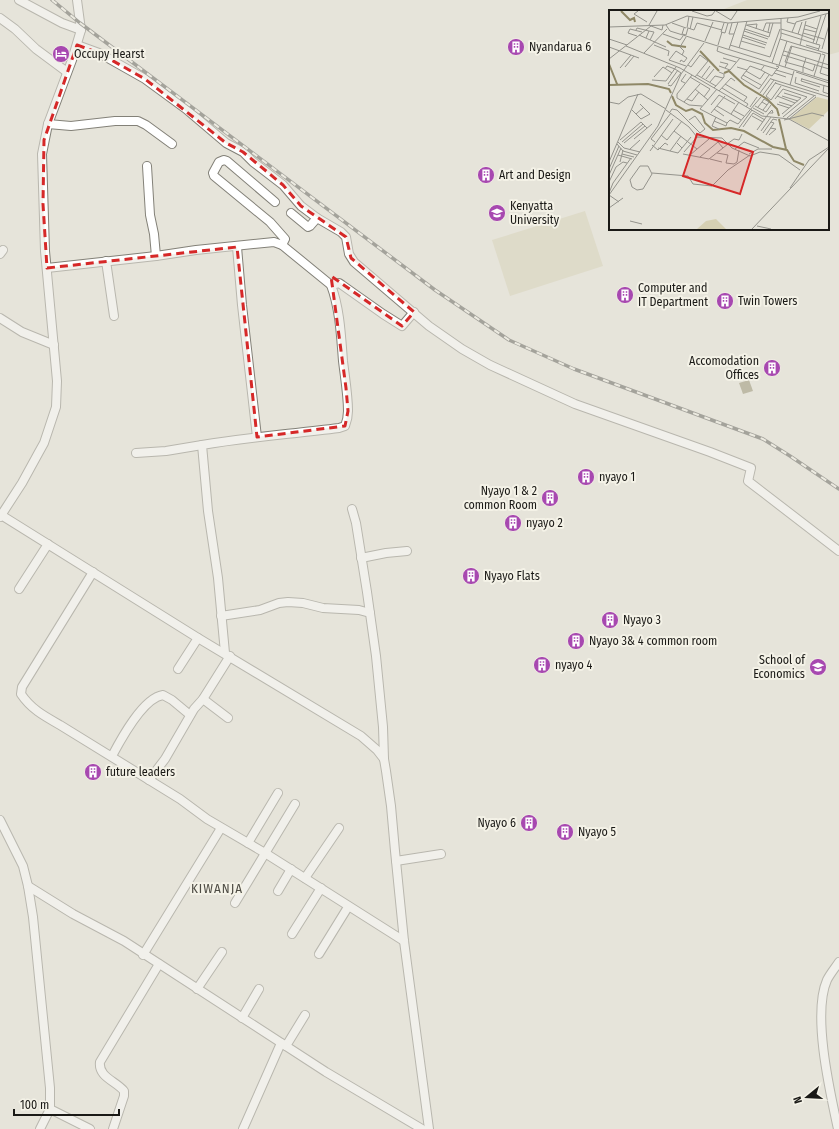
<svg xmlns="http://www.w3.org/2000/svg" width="839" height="1129" font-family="'Fira Sans Condensed',sans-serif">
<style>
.green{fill:#d6d0b3}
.water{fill:#8f8867}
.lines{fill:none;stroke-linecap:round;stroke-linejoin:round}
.minor-casing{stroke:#838178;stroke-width:10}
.minor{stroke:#fff;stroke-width:8}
.rail-casing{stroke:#55544f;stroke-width:3.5}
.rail{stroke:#f4f2e7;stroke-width:2;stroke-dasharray:6;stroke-linecap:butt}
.marked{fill:none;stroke:#d62828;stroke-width:3;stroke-dasharray:8 5;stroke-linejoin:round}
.labels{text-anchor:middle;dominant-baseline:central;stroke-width:4;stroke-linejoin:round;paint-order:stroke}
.poi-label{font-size:12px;fill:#1a1916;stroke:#f4f2e7;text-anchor:start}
.neighbourhood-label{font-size:13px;letter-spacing:1px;fill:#4e4c44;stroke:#f4f2e7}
.inset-river{fill:none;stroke:#8f8867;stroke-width:2}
.inset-road{fill:none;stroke:#94938c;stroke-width:1}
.view{fill:#d62828;fill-opacity:0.15;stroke:#d62828;stroke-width:2}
.inset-edge{fill:none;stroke:#1a1916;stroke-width:2}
</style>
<rect width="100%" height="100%" fill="#e6e4da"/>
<!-- green -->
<g class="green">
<path d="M747,0h92v52l-11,3v-44h-109z"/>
<path d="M585,211l18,55 -93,30 -18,-56z"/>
</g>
<!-- water -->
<path class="water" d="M749,380l4,11 -10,3 -4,-11z"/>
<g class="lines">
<!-- minor casing -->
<g class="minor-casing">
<g id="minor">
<path d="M19,0l43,23 19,7"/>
<path d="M0,18l15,11 21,20 31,23"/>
<path d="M77,45l22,8 46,26 41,30 40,34 17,9 10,10 30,23 18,21 16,12 24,14 5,5 3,17 5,8 75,64 33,23 28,16 85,39 135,48 41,16 -3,13 91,70"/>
<path d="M48,124l23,2 44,-5h23l8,4 26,19"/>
<path d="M147,166l3,49 4,19 2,22"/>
<path d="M275,202l-48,-41 -3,-1 -5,2 -6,11 1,3 56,46 15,17 -3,6"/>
<path d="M291,213l17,14 2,-1 7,-8"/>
<path d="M237,247l5,58 15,132"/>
<path d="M0,254l3,-4"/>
<path d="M106,261l8,55"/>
<path d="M47,268l109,-12 40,-6 78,-8 8,3 49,40c9,24 10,51 12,76 2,17 5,34 5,50 0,5 -1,10 -3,15l-6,2c-46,6 -92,9 -137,17l6,66 10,67 7,75"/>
<path d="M331,285l8,-2 3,2 41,29 19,12 12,-14"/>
<path d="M0,318l22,14 32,13"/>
<path d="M136,453l30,-2 36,-6"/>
<path d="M352,509l4,14 11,69 9,64 7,71 1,32"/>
<path d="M1,515l197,123 163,98 16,14 7,9 2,12 5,35 4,45 9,90 25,188"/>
<path d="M0,517l22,-34 17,-31 5,-9 12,-36 1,-26 -12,-130 -3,-97 6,-30 24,-64 9,-30 -4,-30"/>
<path d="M361,558l25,-5 21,-2"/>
<path d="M93,572l-71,115 -1,7c10,15 23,22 39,31l120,74 27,20 58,34 139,88"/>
<path d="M19,589l29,-45"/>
<path d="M221,616l39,-6 19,-7 9,-1 15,1 20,5 36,2 11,3"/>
<path d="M178,669l20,-31"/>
<path d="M203,699l25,19"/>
<path d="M112,756c9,-17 31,-58 51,-61l9,5 18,15"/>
<path d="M149,780l16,-21 29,-50 9,-10 27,-43"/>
<path d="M0,820l23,46 5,20 5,31 17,171v21l-10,20"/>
<path d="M248,843l30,-50"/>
<path d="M396,861l45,-7"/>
<path d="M305,878l34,-50"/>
<path d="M28,886l45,28 51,27 202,131 96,57"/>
<path d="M278,891l13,-22"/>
<path d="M235,903l60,-99"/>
<path d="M292,934l29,-46"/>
<path d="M319,954l29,-47"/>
<path d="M143,955l78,-127"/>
<path d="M197,989l25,-37"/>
<path d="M242,1018l17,-29"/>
<path d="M286,1046l19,-31"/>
<path d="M50,1109l40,20"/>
<path d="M113,1129l11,-33v-5c-8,-10 -26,-14 -24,-29l59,-98"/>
<path d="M243,1129l38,-86"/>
<path d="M838,1129c-8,-37 -26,-115 -11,-149 3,-6 8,-12 12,-18"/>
</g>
</g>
<!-- minor -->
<use href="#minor" class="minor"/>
<!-- rail casing -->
<g class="rail-casing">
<path id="rail" d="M52,0l28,23 355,267 74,50 65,29 189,70 27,17 49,33"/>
</g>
<!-- rail -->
<use href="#rail" class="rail"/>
</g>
<!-- marked area -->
<path d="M0 0H839V1129H0ZM77,45l22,8 46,26 81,64 17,9 40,33 18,21 45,31 5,21 63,54 -12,14 -71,-50 15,112 2,23 -3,15 -88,11 -20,-190 -190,21 -4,-64 1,-64z" fill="#e6e4da" fill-opacity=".55" fill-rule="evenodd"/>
<path class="marked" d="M77,45l22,8 46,26 81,64 17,9 40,33 18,21 45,31 5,21 63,54 -12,14 -71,-50 15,112 2,23 -3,15 -88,11 -20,-190 -190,21 -4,-64 1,-64z"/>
<!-- icons -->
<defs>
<g id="building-disc" transform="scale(0.9)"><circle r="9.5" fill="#a748b0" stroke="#f4f2e7"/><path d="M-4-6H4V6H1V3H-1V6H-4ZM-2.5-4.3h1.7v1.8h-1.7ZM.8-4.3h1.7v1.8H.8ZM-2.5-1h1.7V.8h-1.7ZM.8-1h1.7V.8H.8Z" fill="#fff"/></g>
<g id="hotel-disc" transform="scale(0.9)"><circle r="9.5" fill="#a748b0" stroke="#f4f2e7"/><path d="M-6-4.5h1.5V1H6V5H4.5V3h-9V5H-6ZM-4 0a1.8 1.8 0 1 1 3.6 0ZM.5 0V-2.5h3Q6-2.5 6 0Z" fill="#fff"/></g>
<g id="university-disc" transform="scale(0.9)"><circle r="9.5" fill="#a748b0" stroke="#f4f2e7"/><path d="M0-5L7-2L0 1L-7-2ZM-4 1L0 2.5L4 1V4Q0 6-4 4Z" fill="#fff"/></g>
<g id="school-disc" transform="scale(0.9)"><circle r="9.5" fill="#a748b0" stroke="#f4f2e7"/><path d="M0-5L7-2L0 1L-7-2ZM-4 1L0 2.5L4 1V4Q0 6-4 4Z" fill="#fff"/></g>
</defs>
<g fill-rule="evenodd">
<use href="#building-disc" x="516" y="47"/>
<use href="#hotel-disc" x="61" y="54"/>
<use href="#building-disc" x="486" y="175"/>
<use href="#university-disc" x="497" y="213"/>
<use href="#building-disc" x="625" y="295"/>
<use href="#building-disc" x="725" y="301"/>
<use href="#building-disc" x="772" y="368"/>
<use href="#building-disc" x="586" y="477"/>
<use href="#building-disc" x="550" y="498"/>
<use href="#building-disc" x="513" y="523"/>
<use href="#building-disc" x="471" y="576"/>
<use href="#building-disc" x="610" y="620"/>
<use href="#building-disc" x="576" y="641"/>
<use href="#building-disc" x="542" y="665"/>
<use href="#school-disc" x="818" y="667"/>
<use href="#building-disc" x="93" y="772"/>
<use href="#building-disc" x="529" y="823"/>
<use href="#building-disc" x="565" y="832"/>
</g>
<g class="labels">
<!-- poi labels -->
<g class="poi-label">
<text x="529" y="47">Nyandarua 6</text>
<text x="74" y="54">Occupy Hearst</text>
<text x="499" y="175">Art and Design</text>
<text x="510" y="206">Kenyatta<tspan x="510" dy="14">University</tspan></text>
<text x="638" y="288">Computer and<tspan x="638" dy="14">IT Department</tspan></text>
<text x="738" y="301">Twin Towers</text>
<text x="759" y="361" text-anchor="end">Accomodation<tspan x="759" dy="14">Offices</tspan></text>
<text x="599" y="477">nyayo 1</text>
<text x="537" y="491" text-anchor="end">Nyayo 1 &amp; 2<tspan x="537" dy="14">common Room</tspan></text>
<text x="526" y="523">nyayo 2</text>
<text x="484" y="576">Nyayo Flats</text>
<text x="623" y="620">Nyayo 3</text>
<text x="589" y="641">Nyayo 3&amp; 4 common room</text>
<text x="805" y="660" text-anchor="end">School of<tspan x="805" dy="14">Economics</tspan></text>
<text x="555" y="665">nyayo 4</text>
<text x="106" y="772">future leaders</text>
<text x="516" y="823" text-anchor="end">Nyayo 6</text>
<text x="578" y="832">Nyayo 5</text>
</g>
<!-- neighbourhood labels -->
<g class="neighbourhood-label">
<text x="217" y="888">KIWANJA</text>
</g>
</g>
<!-- overview -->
<g transform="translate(609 10)">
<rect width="220" height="220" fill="#e6e4da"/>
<path d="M208,87l12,3v10l-20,19 -19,-10zM107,209l10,10h-29l9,-8z" fill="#d6d0b3"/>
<path class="inset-river" d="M12,1l9,9 4,-2 1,4M58,31l5,4 14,2M91,41l19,20M0,54l8,20M115,63l5,-2 15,14 23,14 10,10 2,7M0,75l39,-1 21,5 2,4M63,86l4,9 10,6 6,-2 10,5 3,9 8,7 18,-2 13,3 29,16 14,3 7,11 10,4M170,109l7,30"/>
<path class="inset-road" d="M29,1l-4,3 13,8M83,1l15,5 5,-1 3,-4M107,1l15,9 6,-9M179,8l-1,4 8,2M63,13l14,5M115,13l-3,9 4,1 3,-10M123,13l-3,11h5M40,15l8,-14M57,15l4,6 159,50M137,15l24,8M138,15l10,-1 -1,5M196,15l12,4M42,16l11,4 1,-5M0,17l56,-2 22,-9 41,7 70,-6 22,-6M75,18l-2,6 4,1 2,-7 6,2 3,-7 25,7M78,18l2,-12M81,19l3,-12M136,19l24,8 4,-14M172,19l17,5 4,-12M195,19l12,3M27,20l1,-2 12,3 -3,7M40,21l5,1 -4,8M135,21l24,8M154,21l3,-8h4M159,22l2,-9h11M183,22l4,-10 33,-9M172,23l35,11M194,23l21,6M54,24l17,6 3,-4M189,24l17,6M30,25l27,12M134,25l24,8M28,26l-9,-3 2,-4 12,3M133,27l24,8M0,29l18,6M171,29l49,15M96,31l8,-19M132,31l24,7M204,33l8,-27M45,35l15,6 -1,5M109,35l4,-13M121,35l40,12 10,-28M191,35l6,-24M197,35l13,4M17,36l54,22 82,48 27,3 40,22M0,37l30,11M109,37l-1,4 8,3 52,15 2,-2 -3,-1M130,38l8,-27M120,39l9,-27M213,39l7,-24M175,41l45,14M209,41l2,-6 -4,-1 10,-30M35,43l23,-24M213,44l3,1 -5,18 9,3M73,45l2,-4 -4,-4 6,-10M174,45l46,14M114,48l13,4M197,48l-3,9 -18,-5 6,-16 30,8M0,49l42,-33M71,52l1,-2 3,2 3,-4 -11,-7 -7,9 17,6M111,52l8,2 -3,4M163,53l9,-27v-18M79,55l3,2 9,-12 8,6 -13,16M170,55l8,-24M110,56l11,4 10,-12M16,57l9,-11M128,57l10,3 3,-4 11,4 3,-4M176,57l7,-21M11,58l11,-13M56,59l2,-3 8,3M138,60l-4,5 18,10M152,60l11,6 5,-7M167,60l17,5M137,61l14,8 5,-7M187,62l33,11M194,62v-5l10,4 2,-6M165,63l12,4M83,65l-15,19v4l12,7 13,1M88,65l19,11M134,65l-2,3 18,11 10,-14M205,66l7,-22M45,67l9,-10 9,6M81,67l20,12 -6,8M93,67l8,-11M187,67l-1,6 24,8M193,68l-1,3 19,6M97,69l8,-10M162,69l58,18M193,69l27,8M43,70l14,1 10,-14M101,72l5,-6 8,2M167,72l-10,14 5,4 10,-14M76,73l-4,-2 5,-7M166,73l41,13M59,74l10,-14M116,74l22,13 -3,4M59,75l3,1 10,-13 -6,-4M181,75l4,-14M215,75l-1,7 6,2M105,78l10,-11v-3l-5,-2M113,78l26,16 -2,3M86,79l13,11M108,79l-17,20 27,14 3,-3 8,4 23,-27M174,79l24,8M110,81l12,-13 4,3M151,83l11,-15M175,83l17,5M154,85l11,-15M168,86l18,7M173,86l16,5M78,89l5,2 7,-9M166,89l8,-10M0,92l10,2 9,-7 13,-3 25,15M75,92l16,-18M153,92l2,-3 5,3 -2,3M170,92l13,4M168,94l12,4M102,95l8,-10 16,9M108,96l24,14M146,96l11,6 5,-7M141,97l7,-10M149,97l4,-5 5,3 -4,5M144,98l11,6M105,99l10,7M23,100l4,4 8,-7M57,100l23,17 8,10 25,1 10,10 18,8 10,-4 19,3 21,15M124,100l11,6M61,102l2,-3 5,1 23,23 5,-4 -10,-13 -6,4M102,103l14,-17M144,103l12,7M27,104l5,5 9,-5 -10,-10M122,104l8,-12M173,104l19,-16M143,106l11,6M107,107l-4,9 7,3M174,107l24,-20M178,108l27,-22M180,109l27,-22M175,110l28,-7 12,3M105,111l12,5 1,-3M134,117l10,-14M130,118l13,-18M148,120l12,-17h4l-1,-3 -3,3M65,121l23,18M152,121l10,-14M154,123l10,-14 4,1M52,125l6,5 15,-19M157,125l8,-12 -3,-1M160,125l7,-6 -6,-1M25,129l18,-15M11,130l21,-18 6,6M9,132l6,6 16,4M13,132l21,-18M46,132l-4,-3 20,-26M15,133l21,-17M68,133l5,5 9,-11M8,134l6,7 14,4M118,134l7,-5 5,1 3,-6M43,135l6,5 7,-7 3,2M49,138l20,5 4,-5M21,139l10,-9M126,139l9,-7 15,6M41,141l23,-32M61,141l11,-15M75,142l13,-15M108,143l11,2 -2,8 8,1 3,-2 2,-12M13,144l12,3M74,144l26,5 19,-15M140,144l9,-5h14M9,145l14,4M81,145l19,-16M91,147l18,-15 5,6M101,149l12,3M0,152l29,-68M11,152l3,-12M31,156h8l4,8 -9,15 -6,1 -5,-3 -2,-7zM0,159l10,-23M43,163l36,3 5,8 19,2 16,-16 22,-15M0,165l12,-27M0,172l7,-15 7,-5 4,1M181,178l19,-28 20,-13M0,183l4,-10 18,-25M0,185l10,7M0,185l49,-69 23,-52 23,-31M0,198l14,-10M21,211l12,3M148,216l14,3M143,219l77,-81"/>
<path class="view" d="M88,124l56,18 -13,42 -57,-18z"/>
<rect width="220" height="220" class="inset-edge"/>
</g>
<!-- north arrow -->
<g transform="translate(807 1097) rotate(252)" stroke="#f4f2e7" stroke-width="3" paint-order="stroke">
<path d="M0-3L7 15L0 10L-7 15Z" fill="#1a1916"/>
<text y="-6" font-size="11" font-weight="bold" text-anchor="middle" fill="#1a1916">N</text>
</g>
<!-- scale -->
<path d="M14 1109v6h105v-6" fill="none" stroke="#1a1916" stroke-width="2"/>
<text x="20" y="1109" font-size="12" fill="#1a1916" stroke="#f4f2e7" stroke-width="3" paint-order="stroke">100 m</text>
</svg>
